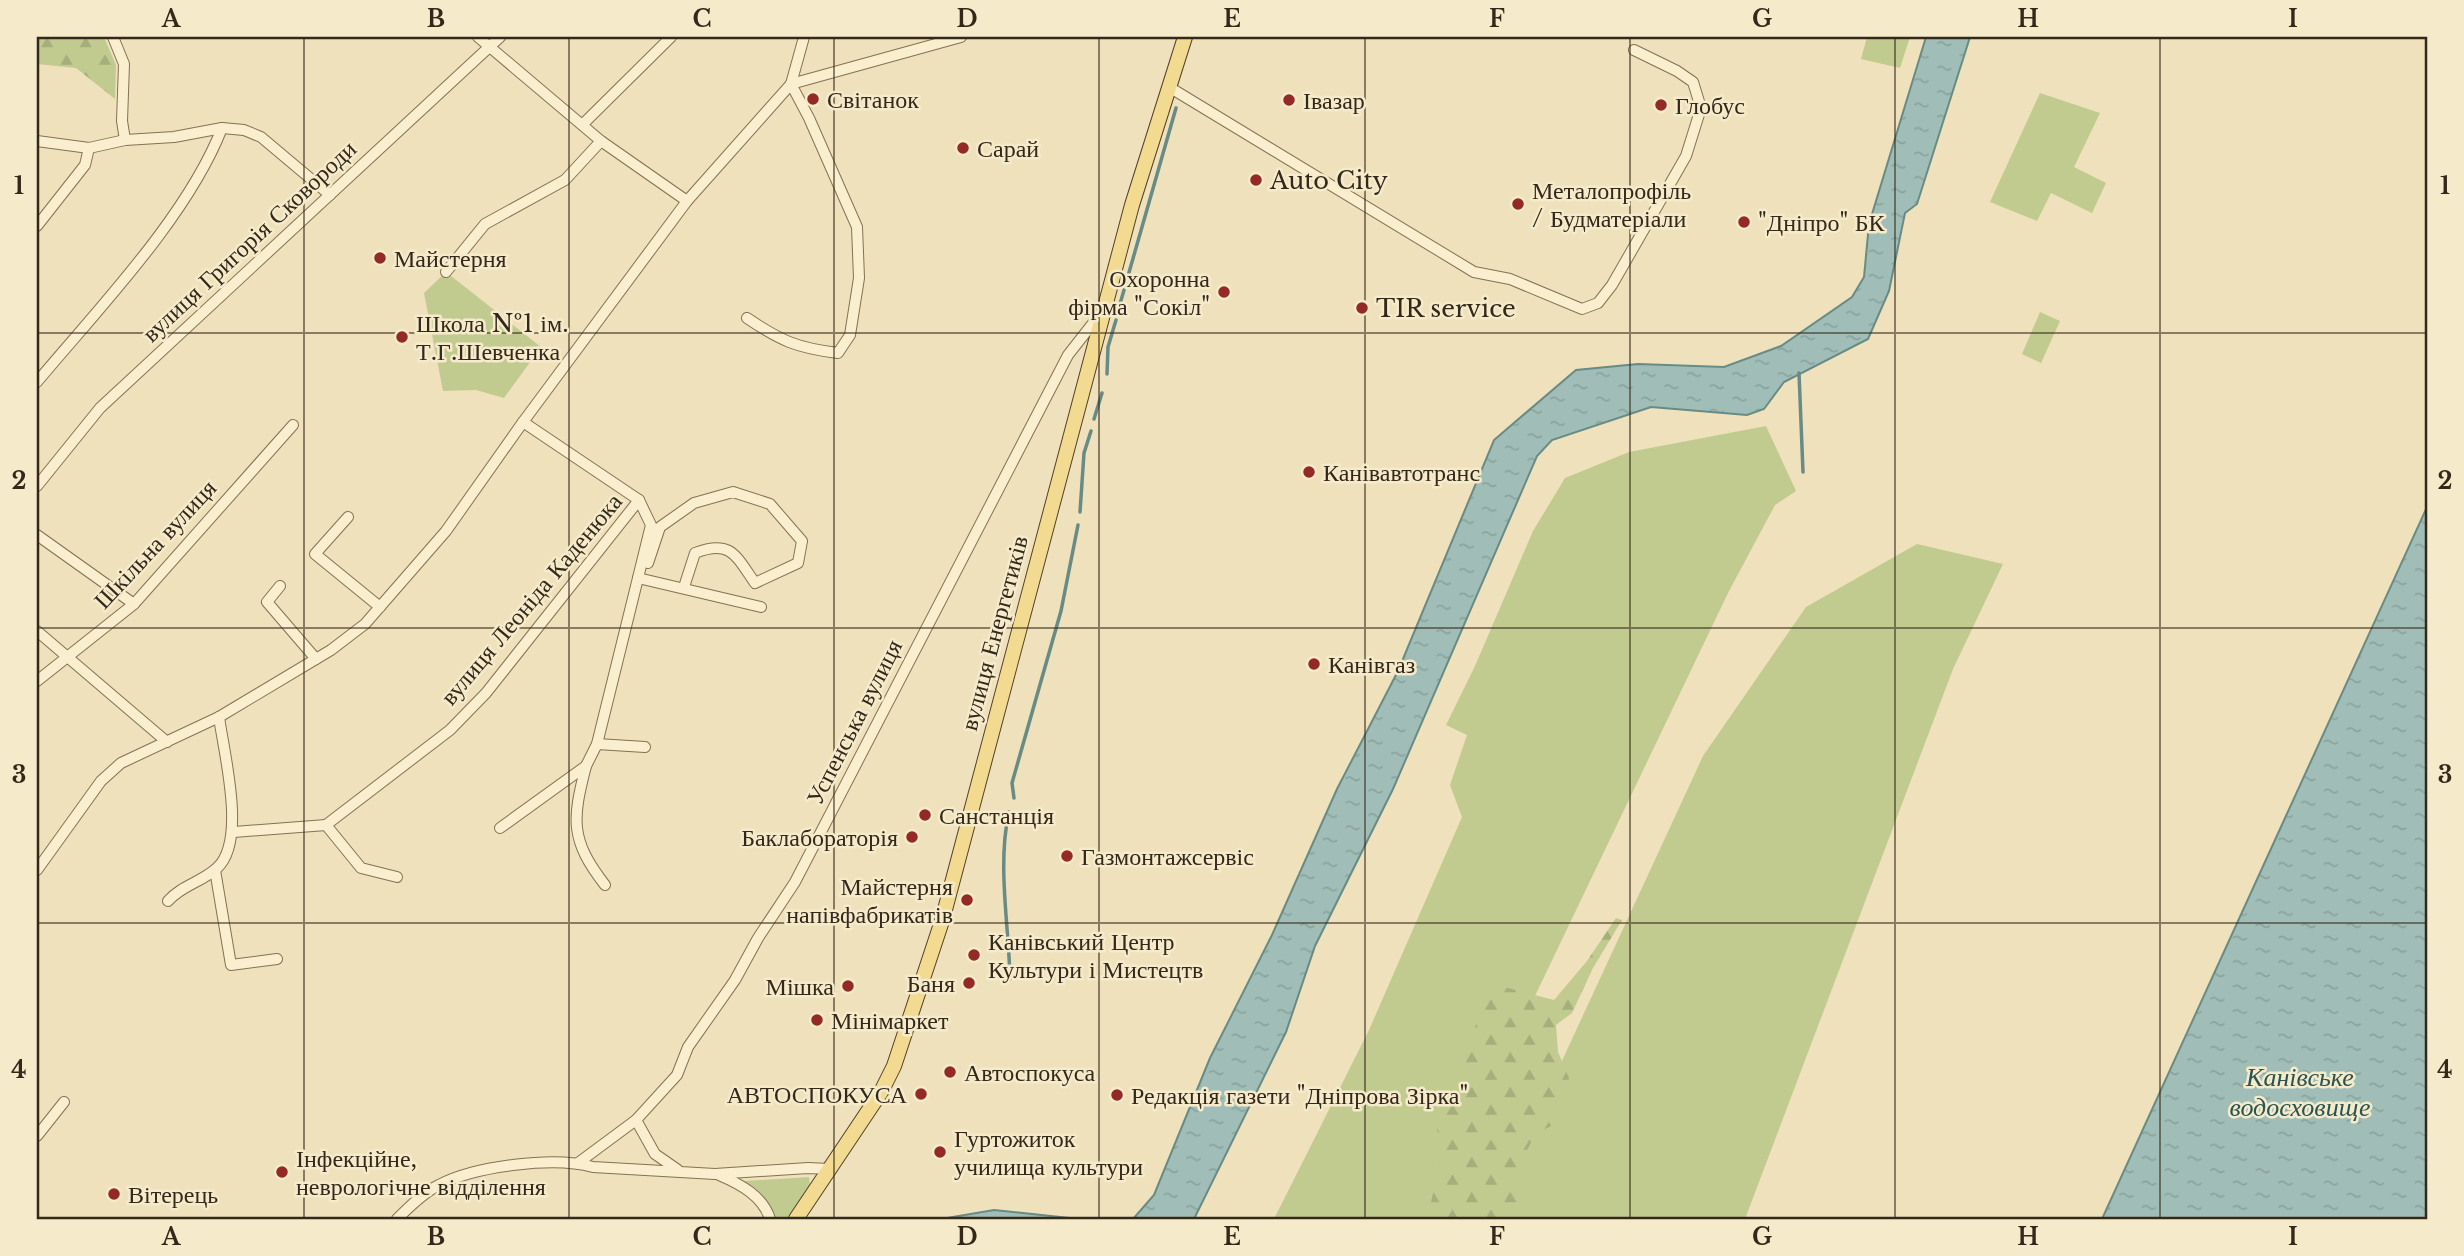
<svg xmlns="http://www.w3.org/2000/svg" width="2464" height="1256" font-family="'Libre Baskerville',serif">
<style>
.green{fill:#c1cb90}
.forest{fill:url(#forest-firs)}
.water{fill:url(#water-ripples);stroke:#688b85;stroke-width:2}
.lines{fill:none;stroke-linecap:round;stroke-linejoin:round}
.stream{stroke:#688b85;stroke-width:3.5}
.minor-casing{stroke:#857155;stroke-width:12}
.major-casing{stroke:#523f2a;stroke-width:16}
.minor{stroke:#f9eece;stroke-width:10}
.major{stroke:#f3da91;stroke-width:14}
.grid{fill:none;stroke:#34281a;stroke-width:2;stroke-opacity:0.55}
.poi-dot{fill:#942a25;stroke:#f5ebcb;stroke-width:2.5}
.labels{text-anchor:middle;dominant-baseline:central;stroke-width:5;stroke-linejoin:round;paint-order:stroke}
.poi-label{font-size:24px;fill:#34281a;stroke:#f5ebcb;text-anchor:start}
.street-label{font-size:24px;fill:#34281a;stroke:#f5ebcb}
.water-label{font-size:26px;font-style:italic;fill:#295453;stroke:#f5ebcb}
.neatline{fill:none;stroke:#34281a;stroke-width:2.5}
.grid-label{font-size:23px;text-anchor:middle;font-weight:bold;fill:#34281a}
</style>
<defs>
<pattern id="forest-firs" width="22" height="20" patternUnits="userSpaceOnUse" patternTransform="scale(1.75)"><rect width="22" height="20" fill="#c1cb90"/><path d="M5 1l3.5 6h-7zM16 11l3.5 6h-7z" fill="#a6ae7c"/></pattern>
<pattern id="water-ripples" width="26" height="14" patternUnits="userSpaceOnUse" patternTransform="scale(1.75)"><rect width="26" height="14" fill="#a0beb7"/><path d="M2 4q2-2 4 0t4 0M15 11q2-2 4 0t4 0" fill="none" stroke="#8aa39d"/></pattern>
</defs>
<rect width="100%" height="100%" fill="#eee1bb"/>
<!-- green -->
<g class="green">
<path d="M1867,37h43l-10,31 -39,-9z"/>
<path d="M2040,93l60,20 -26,54 32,16 -14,30 -41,-20 -14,28 -47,-19z"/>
<path d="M446,272l95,75 -37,51 -28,-8 -33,1 -19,-98z"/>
<path d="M2040,312l20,9 -19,42 -19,-9z"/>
<path d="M1766,426l30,65 -21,14 -47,88 -286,597 -9,29h-159l95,-189 93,-213 -12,-32 17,-50 -21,-10 29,-59 58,-135 32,-53 64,-26z"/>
<path d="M1917,544l86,20 -50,105 -208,550h-243l21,-74 180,-389 103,-149z"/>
<path d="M809,1177l1,9 -23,33h-12l-15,-26 -16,-12z"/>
</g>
<!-- forest -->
<g class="forest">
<path d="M37,37h67l12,28 -1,34 -39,-31 -39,-4z"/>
<path d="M1616,918l6,2 -29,48 -21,45 -16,12 2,27 11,26 -8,43 -26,13 -15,31 5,54h-98l12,-51 -3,-66 22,-13 27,-98 15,-5 54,14 33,-39z"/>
</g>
<!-- water -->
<g class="water">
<path d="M1926,37h44l-53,167 -12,9 -16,78 -21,48 -84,43 -20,27 -17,6 -96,-8 -99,33 -15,16 -144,333 -78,157 -29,86 -92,187h-61l21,-24 56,-137 62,-123 65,-146 61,-118 96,-231 82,-70 62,-6 86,3 57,-21 71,-49 12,-20 5,-53z"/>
<path d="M2427,507v712h-325z"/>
<path d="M994,1210l85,9h-138z"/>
</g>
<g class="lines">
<!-- stream -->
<g class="stream">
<path d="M1120,304l56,-196"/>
<path d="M1799,373l4,99"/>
<path d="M1107,374l1,-27 8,-27"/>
<path d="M1094,419l8,-26"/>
<path d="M1080,512l4,-59 7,-22"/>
<path d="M1014,798l-2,-15 49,-172 17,-86"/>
<path d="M1009,812c-12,52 0,114 1,167"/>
</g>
<!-- minor casing -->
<g class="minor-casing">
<g id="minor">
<path d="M113,37l11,27 -2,57 3,19"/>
<path d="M478,37l123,104 86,60"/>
<path d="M791,84l13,-47"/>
<path d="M1169,87l305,185 36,7 72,30 16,-6 14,-18 74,-129 15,-48 -8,-26 -16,-11 -43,-21"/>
<path d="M583,124l88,-87"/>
<path d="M37,141l52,7 36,-8 49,-3 48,-9 22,2 17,7 69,58"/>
<path d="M37,226l48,-61 4,-17"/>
<path d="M446,272l39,-48 80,-44 36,-39"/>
<path d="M747,318c34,23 50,30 91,35l12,-18 9,-57 -2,-51 -48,-109 -18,-34"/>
<path d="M37,382c61,-73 151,-166 185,-254"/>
<path d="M523,422l116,78"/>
<path d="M37,486l63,-78 400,-371"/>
<path d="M639,500l12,25 -13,53 123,29"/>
<path d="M348,517l-33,37 65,53"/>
<path d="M37,535l97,69"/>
<path d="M648,563l12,-36 34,-24 39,-11 37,12 32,37 -4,22 -43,20c-19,-27 -24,-44 -60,-30l-11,34"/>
<path d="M280,586l-13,16 49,57"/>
<path d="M37,631l130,111"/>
<path d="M37,681l97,-77 159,-179"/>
<path d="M597,744l48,3"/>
<path d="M586,766c-14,54 -16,74 19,119"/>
<path d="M326,825l124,-95 36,-37 153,-193"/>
<path d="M326,825l35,43 36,9"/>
<path d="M500,828l86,-62 11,-22 41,-166"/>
<path d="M234,832l92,-7"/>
<path d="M37,870l64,-89 20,-18 98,-46 112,-67 34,-26 81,-93 77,-109 164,-221 104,-117 170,-47"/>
<path d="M215,870l16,95 46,-6"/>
<path d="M168,901c14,-16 34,-19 49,-33 30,-27 7,-114 2,-151"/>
<path d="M37,1136l27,-34"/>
<path d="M578,1163l58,-43"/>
<path d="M678,1170l-23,-16 -19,-34 41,-45 11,-28 47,-67 23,-42 37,-56 273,-527 33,-42"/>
<path d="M719,1175c21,9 44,21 51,44"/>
<path d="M397,1219c11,-11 27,-27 42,-34 36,-19 115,-29 154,-18l122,7 93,-6 21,1"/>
</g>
</g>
<!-- major casing -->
<g class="major-casing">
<path id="major" d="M796,1219l85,-127 13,-26 48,-145 190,-716 53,-168"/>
</g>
<!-- minor -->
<use href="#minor" class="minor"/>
<!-- major -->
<use href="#major" class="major"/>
</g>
<!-- grid -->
<path class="grid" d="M304,37v1182M569,37v1182M834,37v1182M1099,37v1182M1365,37v1182M1630,37v1182M1895,37v1182M2160,37v1182M37,333h2390M37,628h2390M37,923h2390"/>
<!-- markers -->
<g class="poi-dot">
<circle cx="813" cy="99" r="7"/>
<circle cx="1289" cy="100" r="7"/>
<circle cx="1661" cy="105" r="7"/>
<circle cx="963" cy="148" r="7"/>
<circle cx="1256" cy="180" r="7"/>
<circle cx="1518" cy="204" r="7"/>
<circle cx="1744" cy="222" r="7"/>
<circle cx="380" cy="258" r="7"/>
<circle cx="1224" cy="292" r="7"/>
<circle cx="1362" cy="308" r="7"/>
<circle cx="402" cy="337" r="7"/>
<circle cx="1309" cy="472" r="7"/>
<circle cx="1314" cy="664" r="7"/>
<circle cx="925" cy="815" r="7"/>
<circle cx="912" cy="837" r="7"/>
<circle cx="1067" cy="856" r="7"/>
<circle cx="967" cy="900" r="7"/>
<circle cx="974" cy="955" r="7"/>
<circle cx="969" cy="983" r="7"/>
<circle cx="848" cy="986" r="7"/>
<circle cx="817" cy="1020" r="7"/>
<circle cx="950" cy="1072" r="7"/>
<circle cx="921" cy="1094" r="7"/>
<circle cx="1117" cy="1095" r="7"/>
<circle cx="940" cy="1152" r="7"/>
<circle cx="282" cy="1172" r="7"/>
<circle cx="114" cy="1194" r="7"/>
</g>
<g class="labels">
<!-- poi labels -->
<g class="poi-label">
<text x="827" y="99">Світанок</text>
<text x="1303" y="100">Івазар</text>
<text x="1675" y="105">Глобус</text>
<text x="977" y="148">Сарай</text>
<text x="1270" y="180">Auto City</text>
<text x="1532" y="190">Металопрофіль<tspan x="1532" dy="28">/ Будматеріали</tspan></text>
<text x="1758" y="222">"Дніпро" БК</text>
<text x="394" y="258">Майстерня</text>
<text x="1210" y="278" text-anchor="end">Охоронна<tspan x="1210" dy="28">фірма "Сокіл"</tspan></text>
<text x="1376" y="308">TIR service</text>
<text x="416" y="323">Школа №1 ім.<tspan x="416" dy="28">Т.Г.Шевченка</tspan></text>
<text x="1323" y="472">Канівавтотранс</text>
<text x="1328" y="664">Канівгаз</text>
<text x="939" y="815">Санстанція</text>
<text x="898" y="837" text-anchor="end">Баклабораторія</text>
<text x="1081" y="856">Газмонтажсервіс</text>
<text x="953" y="886" text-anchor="end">Майстерня<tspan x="953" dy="28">напівфабрикатів</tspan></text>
<text x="988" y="941">Канівський Центр<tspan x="988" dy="28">Культури і Мистецтв</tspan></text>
<text x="955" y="983" text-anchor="end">Баня</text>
<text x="834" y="986" text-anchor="end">Мішка</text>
<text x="831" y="1020">Мінімаркет</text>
<text x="964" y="1072">Автоспокуса</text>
<text x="907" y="1094" text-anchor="end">АВТОСПОКУСА</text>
<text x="1131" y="1095">Редакція газети "Дніпрова Зірка"</text>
<text x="954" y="1138">Гуртожиток<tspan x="954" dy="28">училища культури</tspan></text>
<text x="296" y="1158">Інфекційне,<tspan x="296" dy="28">неврологічне відділення</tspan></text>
<text x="128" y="1194">Вітерець</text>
</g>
<!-- street labels -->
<g class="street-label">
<text transform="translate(249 241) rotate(-43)">вулиця Григорія Сковороди</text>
<text transform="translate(155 544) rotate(-47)">Шкільна вулиця</text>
<text transform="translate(531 599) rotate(-50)">вулиця Леоніда Каденюка</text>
<text transform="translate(994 633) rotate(-75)">вулиця Енергетиків</text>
<text transform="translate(854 722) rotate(-63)">Успенська вулиця</text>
</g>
<!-- water labels -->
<g class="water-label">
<text x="2300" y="1077">Канівське<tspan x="2300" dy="30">водосховище</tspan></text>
</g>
</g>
<!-- border -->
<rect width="2464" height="1256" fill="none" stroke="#f5ebcb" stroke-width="77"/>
<rect x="38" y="38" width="2388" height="1180" class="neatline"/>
<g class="grid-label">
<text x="171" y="27">A</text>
<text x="436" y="27">B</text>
<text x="702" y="27">C</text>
<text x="967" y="27">D</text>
<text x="1232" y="27">E</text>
<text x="1497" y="27">F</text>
<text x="1762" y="27">G</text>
<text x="2028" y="27">H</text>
<text x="2293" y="27">I</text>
<text x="19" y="194">1</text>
<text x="2445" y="194">1</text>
<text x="19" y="489">2</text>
<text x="2445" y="489">2</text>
<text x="19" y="783">3</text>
<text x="2445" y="783">3</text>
<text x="19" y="1078">4</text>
<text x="2445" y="1078">4</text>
<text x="171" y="1245">A</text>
<text x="436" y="1245">B</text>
<text x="702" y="1245">C</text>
<text x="967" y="1245">D</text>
<text x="1232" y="1245">E</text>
<text x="1497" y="1245">F</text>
<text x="1762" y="1245">G</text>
<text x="2028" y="1245">H</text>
<text x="2293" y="1245">I</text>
</g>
</svg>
